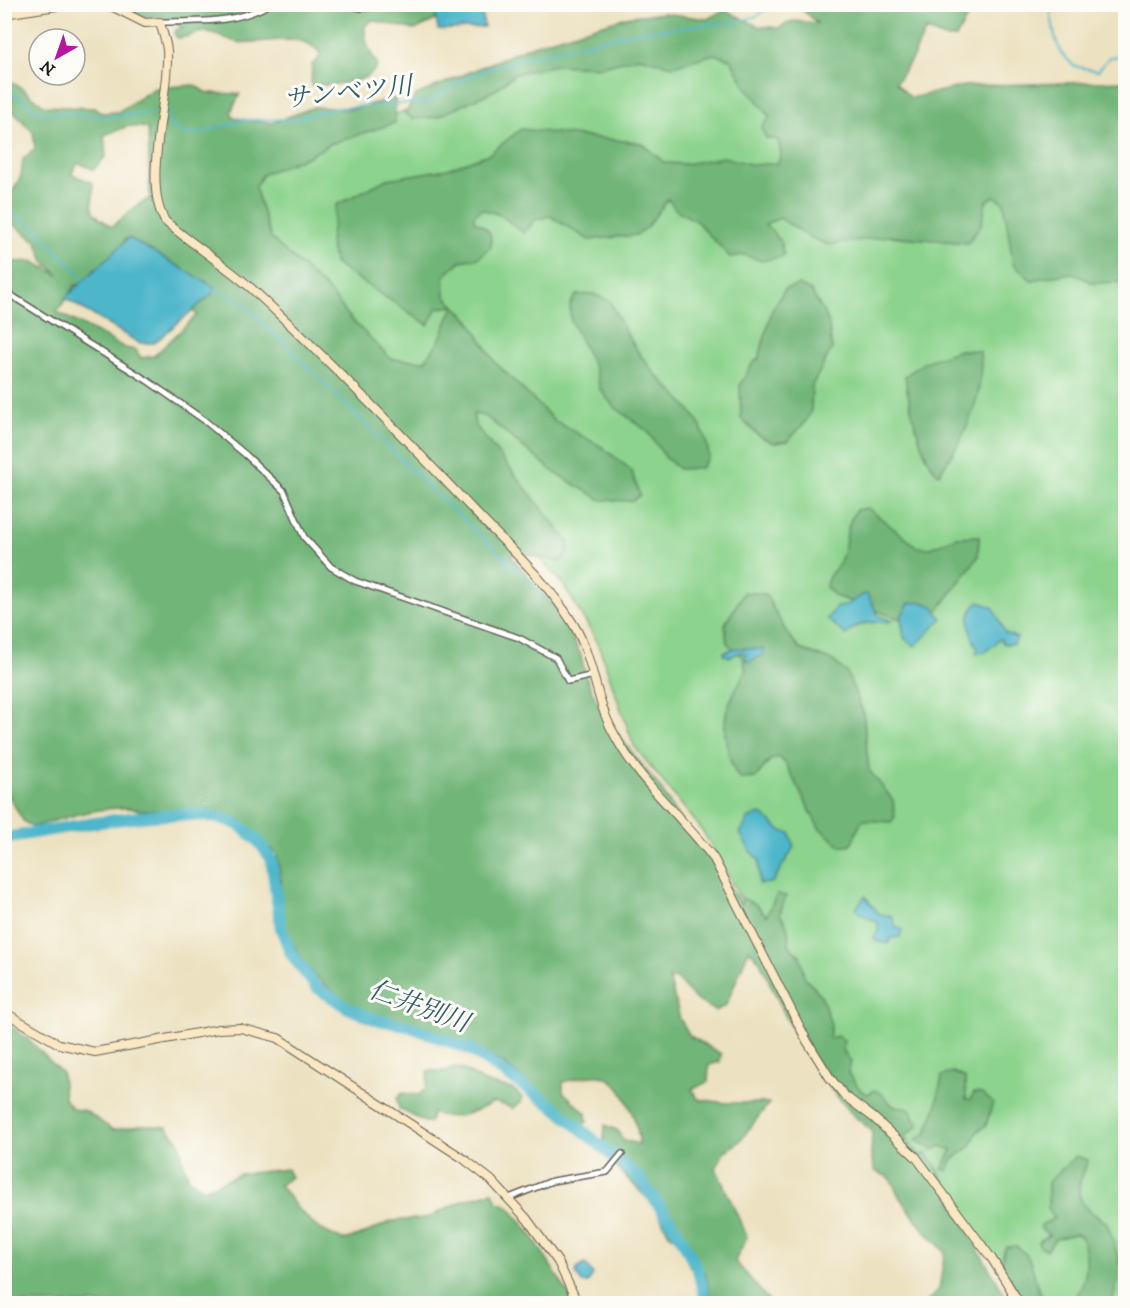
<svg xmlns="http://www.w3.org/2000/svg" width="1130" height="1308" font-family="'IM FELL DW Pica','Noto Serif JP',serif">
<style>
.green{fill:#8cd38d;stroke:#547854;stroke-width:1.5}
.forest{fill:#71b578;stroke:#46684a;stroke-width:1.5;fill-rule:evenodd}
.water{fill:#4db6cb;stroke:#346974;stroke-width:1.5}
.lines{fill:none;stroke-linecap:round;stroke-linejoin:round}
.stream{stroke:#4db6cb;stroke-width:2}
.river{stroke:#4db6cb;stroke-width:12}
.street-casing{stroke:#656155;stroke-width:8}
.secondary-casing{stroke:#656155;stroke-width:10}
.street{stroke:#fff;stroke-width:5}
.secondary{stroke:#fae7c3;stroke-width:8}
.labels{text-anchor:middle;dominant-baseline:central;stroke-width:6;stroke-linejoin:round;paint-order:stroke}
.water-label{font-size:26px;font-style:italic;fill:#32616b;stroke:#fdfcf7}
</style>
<rect width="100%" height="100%" fill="#fdfcf7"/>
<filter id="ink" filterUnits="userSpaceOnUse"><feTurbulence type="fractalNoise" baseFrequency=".0167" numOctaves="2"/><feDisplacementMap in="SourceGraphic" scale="12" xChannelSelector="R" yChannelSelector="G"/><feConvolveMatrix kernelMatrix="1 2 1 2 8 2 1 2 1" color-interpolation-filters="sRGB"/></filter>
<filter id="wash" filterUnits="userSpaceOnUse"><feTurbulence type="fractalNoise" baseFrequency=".008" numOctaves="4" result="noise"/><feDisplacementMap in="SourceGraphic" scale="24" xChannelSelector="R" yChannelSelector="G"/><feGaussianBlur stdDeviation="1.35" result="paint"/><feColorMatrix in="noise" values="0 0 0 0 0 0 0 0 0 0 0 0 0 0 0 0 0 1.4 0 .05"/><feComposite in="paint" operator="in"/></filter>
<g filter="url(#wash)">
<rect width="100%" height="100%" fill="#ece1c0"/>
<!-- green -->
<path class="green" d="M705,50l47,6 67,102 306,-29v1174h-98l-86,-119 -91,-94 -148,-260 -68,-84 -37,-105 -35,-59 -171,-175 -170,-234 122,-47 82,-19 88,-39z"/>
<!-- forest -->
<g class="forest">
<path d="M119,5h355l-12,2 -47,23 -43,-10 -7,6c-1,15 5,28 13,39 -12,22 -45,18 -67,21l1,-21 9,-9c-13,-28 -61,-10 -84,-14 -10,-2 -22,-10 -31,-10 -9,0 -18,6 -28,6l-4,-4 2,-4 7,-2 -20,-12 -23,1z"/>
<path d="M797,5h177l-18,33h-12l-18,-8 -13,27 -17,26 15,15 53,-12 161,-5 1,196 -4,5 -29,1 -21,-10 -41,7 -18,-16 -9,-61 -10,-7 -8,6 -4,21 -14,20 -79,-7 -60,9 -18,-7 -31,-20 -15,6 15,16 4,16 -22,5 -18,-6 -14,2 -34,-36 -20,-11 -8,-11 -22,29 -10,7 -47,5 -39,-24 -15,4 -11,13 -24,-18 -18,-6 -8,6v6c14,7 18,10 17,26l-13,11 -17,3 -17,15 1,20 25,25 25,41 60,59 47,26 29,23 9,25 -7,6 -32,-1 -46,-27 -70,-57 -12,-2 2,11 93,116v12l-8,9 -44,-10 -5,4 51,62 18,35 6,24 16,37 59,75 25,41 23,26 32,48 1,-6 15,7 9,11 11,-22 9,2 -6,17c1,6 5,7 7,12 4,15 -3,21 13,30l4,21 17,19 10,29 -2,14 9,-2 6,5 -1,9 8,12 -3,11 13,18 7,3 7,-4 7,4 11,12 13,1 6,5 1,7 4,1 2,5 -15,12 16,18 7,-1c13,13 19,36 28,53 17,33 36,65 55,96h-84l13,-14 6,-37 -21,-22 -24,-32 -10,-20 -15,-7 -4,-15 1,-25 -20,-17 -20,-24 -30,-50 -7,-4 -36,-76 -10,-10 -23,55 -10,6 -20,-11 -19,-21 -8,-1 11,41 10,17 31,18 -1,8 -11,3 -1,17 -16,7 6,10 28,4h43l-30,39 -14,9 -9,17 31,69 -12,24 36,42h-60l-6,-32 -15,-4 -12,-27 -9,-6 -15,-29 -51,-51 2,-29 12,5 6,10 16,4c0,-19 -15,-60 -34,-67 -12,-4 -29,2 -42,5v10l23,21 1,9 -5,3 -81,-63 -67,-31 -25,-1 -42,-16 -24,-14 -19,-16 -19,-19 -25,-44 1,-40 -4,-27 -36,-34 -27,-8 -74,-2c-29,-8 -78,9 -107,17l-9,-5 -19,-32v-532l11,4 16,-1 27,14 -15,-13 -7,-20 -32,-24v-24l8,-3 8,-15 2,-17 12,-10 -2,-17 -28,-29v-24l15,8 25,19 49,2 7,5 17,-1 37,-24 39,-3 13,8 33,1 -9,18 3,6 38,5 42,-16 38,2 43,-11v25l-65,21 -21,12 -46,18 -8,13 16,51 60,55 20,26 40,40 34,2 14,-20 15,-35 -17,2 -9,17 -93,-61 -5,-22 6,-37 51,-26 60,-10 42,-15 32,-25 120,14 24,20 21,1 37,-7 31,8 24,-2 3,-9 -3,-14 -12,-2 -5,-10 9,-11 -24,-30 -15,-27 -17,-6 -41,12 -34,-9 -40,10 -43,-2 -41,9 -20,16 -58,27 -24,2 -8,-5 11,-19 117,-50 97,-29 34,-3 43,6 18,-9 33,16 21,2 13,-7 25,2zM129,126l19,2 2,70 -14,8 -24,21c-29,-20 -17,-15 -19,-44l-22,-9 7,-11 16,6 12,-13 -2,-21zM126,238l71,77 -43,41 -13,2 -5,-8 -11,-2 -68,-36 18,-27 11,1 27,-25z"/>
<path d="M799,285l12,6 17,29 4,28 -20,38 -1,25 -5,10 -18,20 -14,2 -15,-7 -18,-17 -1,-34 12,-21 7,-6 13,-48 13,-21z"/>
<path d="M593,294l17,7c12,25 24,48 42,69 26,30 53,44 57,87l-8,11 -22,1 -13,-11 -19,-27 -34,-25 -13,-17 -5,-20 -24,-48 -1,-16 6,-10z"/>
<path d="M960,350l20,1c6,43 -16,88 -41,123 -18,-13 -31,-75 -34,-98l20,-14z"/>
<path d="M868,508l49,39 13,1 27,-11 22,-1 -1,21 -48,64 -30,-2 -65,-23 -9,-9c1,-14 11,-16 15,-28 8,-19 2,-28 15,-49z"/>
<path d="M744,592l21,2 21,37 14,18 33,12 14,12 16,39 6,58 24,30 2,17 -4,5 -28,-2c-7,8 -6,17 -14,26h-8l-22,-18 -34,-65 -6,-6 -9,3 -15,18 -15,1c-11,-12 -18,-48 -14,-65 3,-14 13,-31 20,-43l-3,-13 -16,-15 -2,-19z"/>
<path d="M5,1022l23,17 34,34 2,25 9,11 13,2 27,19 33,-5 21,2 13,16 3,19 6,17 15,10 36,-15 47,-5 4,8 -11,8 17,23 21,20 24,12 17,-4 33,-15 35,-3 37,-18 29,-8 4,10 11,4 21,25 45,72 -569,1 -1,-21 5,-2 3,-7 -1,-11 -7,1z"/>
<path d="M455,1067c13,2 19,10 30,15 15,7 26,1 37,16l-1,5 -8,5 -19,-6c-17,9 -43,22 -61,10l-3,10h-5l-26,-13 -2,-11 6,-5 16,2 7,-7 2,-17h20z"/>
<path d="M953,1072l12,6 1,21 4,1 4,-7 9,1 10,9 -7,22 -9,7 -6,14 -19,14 -4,11 -6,-2 10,-19 -11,-4 -8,4 -18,-10 11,-6 10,-27 6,-31z"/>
<path d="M1076,1156l12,4c-1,6 -3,7 -5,13 -12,29 4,36 24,50l12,36 -1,22 -6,22h-45c22,-13 23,-45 14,-67l-6,-2 -20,5 -8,11 -7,-3 -2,-5 11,-7 -8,-6v-4l14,-7 -7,-9v-27z"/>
<path d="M1016,1246c3,3 9,6 11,10 11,14 4,36 24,47h-26c-11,-21 -31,-34 -19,-56z"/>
</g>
<!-- water -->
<g class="water">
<path d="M482,9l2,18 -46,3 -3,-17z"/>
<path d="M129,238l86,49 -3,7 -58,49h-15l-74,-45z"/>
<path d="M867,594l12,22 13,5c-19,3 -32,-2 -46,14l-19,-16 9,-12c14,0 19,-11 31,-13z"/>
<path d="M922,602l11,4 9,13 -27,27 -11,-8 -3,-21 8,-14z"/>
<path d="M979,602l14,5 12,26 12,5 -3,6h-10l-4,-5 -15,13 -9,2 2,-6c-9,-12 -14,-36 1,-46z"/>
<path d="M735,648l29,1 -1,6 -14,7 -3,-2v-6l-5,-2 -11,5 -6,-2v-3z"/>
<path d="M760,814c13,5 12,16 30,19l4,14 -22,36 -13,1v-24l-9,-9 -10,-18 9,-15z"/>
<path d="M865,896l14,18 13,2 4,12 6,1 -2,8 -9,1 -3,6 -12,-3 -2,-4 4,-6v-9l-19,-9 -3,-5z"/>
<path d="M585,1264l8,10 -5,9h-6l-6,-9 1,-5z"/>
</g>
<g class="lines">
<!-- stream -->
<g class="stream">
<path d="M836,4l130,8 23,-8"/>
<path d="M1049,4l6,33 6,16 13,13 24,5 11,-14 17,-1"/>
<path d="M4,87l35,25 72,5 47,-5"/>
<path d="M164,112h4l3,15 17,7h7l48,-14 51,-1 42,-11 93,-6 37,-24 39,-15 130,-31 105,-11 17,-5 15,-12"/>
<path d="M4,206l32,23 49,51"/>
<path d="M213,291l12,1 20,13 188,186 116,108 25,34"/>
</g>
<!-- river -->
<path class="river" d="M4,838c53,-8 193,-40 236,-12 12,8 24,21 31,33l10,69 10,26 25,33 32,21 26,11 37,8 60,23 86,59 82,69 39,54 20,38 8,34"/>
</g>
</g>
<g filter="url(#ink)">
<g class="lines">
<!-- street casing -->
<g class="street-casing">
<g id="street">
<path d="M344,4l18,4 50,-4"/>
<path d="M160,22c39,-1 75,2 110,-18"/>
<path d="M4,291l144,90 56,39 42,35 38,36 20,46 27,30 24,14 164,57 37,20 12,23 26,-6"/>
<path d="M509,1198l43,-17 55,-9 15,-18"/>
<path d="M1010,1304l1,-14"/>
</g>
</g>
<!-- secondary casing -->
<g class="secondary-casing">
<g id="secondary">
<path d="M107,4l38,19 15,-1c2,9 6,19 7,28 3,46 -26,132 -2,171 28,24 59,43 86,67 78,72 152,148 225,225 33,34 71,69 96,109 22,34 22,75 41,110 28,54 66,80 101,127l93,182 23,37 15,18 29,22 42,39 76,102 28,45"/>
<path d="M4,14l66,-10"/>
<path d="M4,1012l55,32 36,8 124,-23 21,-1 38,10 186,121 27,21 36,39 31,43 20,42"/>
</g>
</g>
<!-- street -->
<use href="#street" class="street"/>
<!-- secondary -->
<use href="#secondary" class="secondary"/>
</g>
</g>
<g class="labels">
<!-- water labels -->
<g class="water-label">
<text transform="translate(348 93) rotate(-6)">サンベツ川</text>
<text transform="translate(419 1007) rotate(20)">仁井別川</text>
</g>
</g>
<!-- margin -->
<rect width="1130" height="1308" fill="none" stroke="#fdfcf7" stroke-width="24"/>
<!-- north arrow -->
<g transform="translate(57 57) rotate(220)"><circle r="28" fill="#fdfcf7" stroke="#a3a29f" stroke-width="1.5"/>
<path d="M0-4.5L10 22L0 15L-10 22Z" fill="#b5179e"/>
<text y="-9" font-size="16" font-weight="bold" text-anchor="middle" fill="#1c1c1c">N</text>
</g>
</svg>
